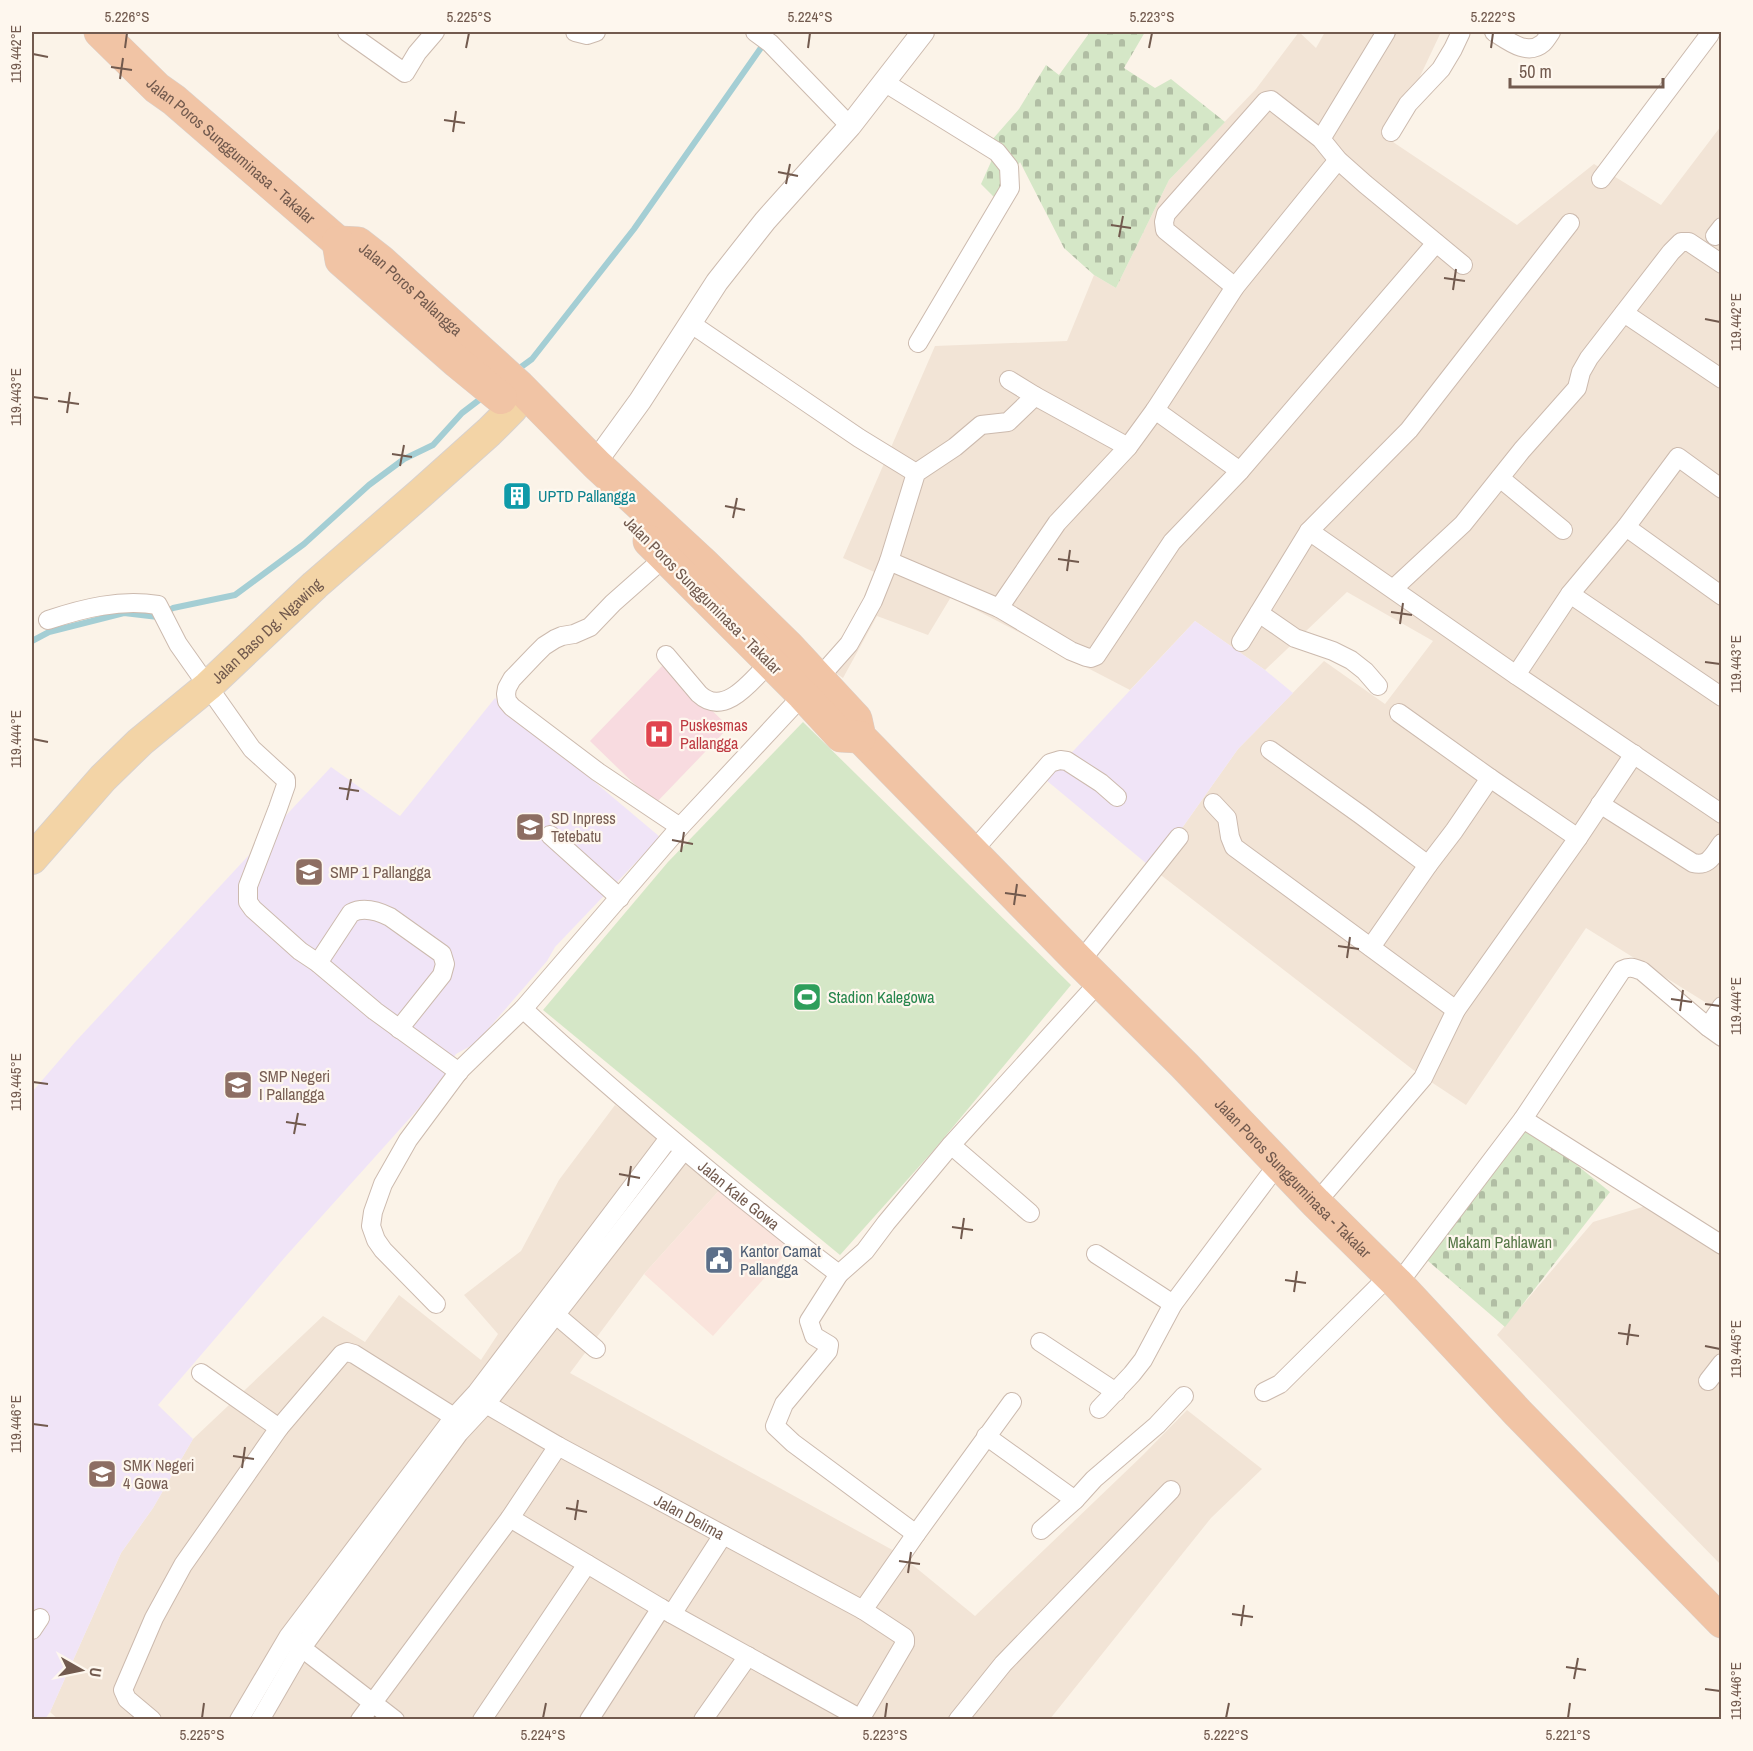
<svg xmlns="http://www.w3.org/2000/svg" width="1753" height="1751" font-family="'Archivo Narrow',sans-serif">
<style>
.residential{fill:#f2e4d6}
.commercial{fill:#fae4dc}
.education{fill:#f0e4f7}
.medical{fill:#f8dbe0}
.cemetery{fill:url(#cemetery-stones)}
.pitch{fill:#d5e7c7}
.lines{fill:none;stroke-linecap:round;stroke-linejoin:round}
.stream{stroke:#a4ced4;stroke-width:6}
.minor-casing{stroke:#ccbaae;stroke-width:20}
.tertiary-casing{stroke:#ccbaae;stroke-width:24}
.primary-casing{stroke:#d8d1cd;stroke-width:32}
.trunk-casing{stroke:#d8d1cd;stroke-width:33}
.minor{stroke:#fff;stroke-width:18}
.tertiary{stroke:#fff;stroke-width:22}
.primary{stroke:#f3d4a6;stroke-width:30}
.trunk{stroke:#f1c4a5;stroke-width:32}
.ticks{fill:none;stroke:#725a4e;stroke-width:2}
.labels{text-anchor:middle;dominant-baseline:central;stroke-width:4.5;stroke-linejoin:round;paint-order:stroke}
.street-label{font-size:16px;fill:#725a4e;stroke:#fef7ee}
.culture-label{font-size:16px;fill:#0d838f;stroke:#fef7ee;text-anchor:start}
.health-label{font-size:16px;fill:#be3a42;stroke:#fef7ee;text-anchor:start}
.education-label{font-size:16px;fill:#785e54;stroke:#fef7ee;text-anchor:start}
.leisure-label{font-size:16px;fill:#27864d;stroke:#fef7ee;text-anchor:start}
.park-label{font-size:16px;fill:#567747;stroke:#fef7ee}
.service-label{font-size:16px;fill:#4e5e75;stroke:#fef7ee;text-anchor:start}
.neatline{fill:none;stroke:#725a4e;stroke-width:2}
.ticks-label{font-size:15px;text-anchor:middle;fill:#725a4e}
</style>
<defs>
<pattern id="cemetery-stones" width="16" height="16" patternUnits="userSpaceOnUse" patternTransform="scale(1.5)"><rect width="16" height="16" fill="#d5e7c7"/><path d="M2 7V4a2 2 0 0 1 4 0v3zM10 15v-3a2 2 0 0 1 4 0v3z" fill="#b1bea4"/></pattern>
</defs>
<rect width="100%" height="100%" fill="#fbf3e8"/>
<!-- residential -->
<g class="residential">
<path d="M1299,32l17,16 9,-16h116l-26,55 -31,49 133,89 77,-61 67,41 60,-79v886l-135,-84 -120,177 -50,-33 -263,-203 85,-120 86,-88 61,43 48,-63 -86,-49 -82,78 -70,-49 -65,69 -179,-93 -23,38 -51,-19 -34,62 -19,-13 57,-90 -38,-17 92,-212 132,-5 27,-66 22,13 53,-108 87,-91z"/>
<path d="M615,1105l110,79 -81,90 -74,99 328,180 77,63 168,-161 44,-45 75,59 -51,49 -161,201 -991,1 -9,-8 71,-159 32,-45 40,-69 130,-123 42,26 34,-47 82,65 17,-26 -34,-39 57,-44 38,-71z"/>
<path d="M1649,1205l65,42 7,-14v332l-224,-230 96,-113z"/>
</g>
<!-- commercial -->
<path class="commercial" d="M725,1184l68,62 -80,90 -69,-62z"/>
<!-- education -->
<g class="education">
<path d="M1195,621l70,49 28,23 -55,56 -85,120 -107,-89z"/>
<path d="M495,698l165,139 -105,110 -8,14 -71,82 -20,11 -6,9 -5,16 -159,177 -128,149 35,34 -40,69 -32,45 -71,159 -5,7 -13,1v-628l44,-51 255,-274 69,49z"/>
</g>
<!-- medical -->
<path class="medical" d="M664,664l65,63 -74,77 -65,-63z"/>
<!-- cemetery -->
<g class="cemetery">
<path d="M1090,32h55l-21,36 31,20 16,-9 54,43 -56,58 -53,108 -22,-13 -30,-27 -44,-86 -24,37 -15,-15 14,-31 -4,-12 28,-32 27,-44 13,10z"/>
<path d="M1524,1122l86,70 -105,135 -85,-73z"/>
</g>
<!-- pitch -->
<path class="pitch" d="M803,722l268,263 -138,166 -93,104 -297,-245 125,-148z"/>
<g class="lines">
<!-- stream -->
<g class="stream">
<path d="M517,370l15,-11 102,-130 138,-197"/>
<path d="M32,641l17,-9 75,-19 34,4 15,-9 62,-13 69,-51 65,-59 35,-26 29,-14 29,-32 21,-16"/>
</g>
<!-- minor casing -->
<g class="minor-casing">
<g id="minor">
<path d="M347,32l58,41 12,-20 18,-21"/>
<path d="M575,32l12,3 9,-3"/>
<path d="M755,32l15,11 80,83"/>
<path d="M1494,32c13,8 33,25 49,11 3,-3 6,-8 8,-11"/>
<path d="M884,82l113,70 12,15 1,21 -92,155"/>
<path d="M1391,132l17,-28 33,-35 12,-20 8,-17"/>
<path d="M1321,139l65,-107"/>
<path d="M1601,179l109,-145"/>
<path d="M1715,236l7,-9"/>
<path d="M1235,287l-70,-57 -1,-8 2,-8 100,-113 5,-1 50,39 17,21 27,24 98,81"/>
<path d="M1624,313l98,66"/>
<path d="M690,323l169,115 57,35"/>
<path d="M1009,380l26,16 93,51"/>
<path d="M1240,471l196,-228"/>
<path d="M1500,478l63,52"/>
<path d="M1626,527l96,69"/>
<path d="M1309,531l207,144 206,139"/>
<path d="M665,557l-52,46 -23,24 -16,7 -12,2 -7,3 -11,7 -9,9 -23,24 -5,9 -1,6 1,7 5,6 86,65 82,55"/>
<path d="M889,561l110,47 72,43 15,6 5,1 5,-2 76,-114 68,-71 -85,-61"/>
<path d="M1393,589l70,-65 59,-74 55,-62 4,-16 8,-14 82,-106 10,-10h8l33,22"/>
<path d="M1570,594l152,103"/>
<path d="M999,608l58,-85 71,-76 27,-37 80,-123 103,-127"/>
<path d="M1259,613l36,25 38,13 18,9 14,11 13,15"/>
<path d="M48,620c36,-12 72,-21 110,-15l20,39 74,105 34,31v5l-8,23 -30,78v16l5,7 47,42 18,12 57,48 84,61"/>
<path d="M1241,642l68,-111 100,-101 161,-207"/>
<path d="M666,655l33,39c26,24 53,-14 71,-32"/>
<path d="M1516,675l54,-81 56,-67 52,-70 44,32"/>
<path d="M818,679l31,-35 24,-43 16,-40 27,-88 39,-26 26,-22 27,-3 27,-26"/>
<path d="M1399,713l91,65 88,60"/>
<path d="M1270,750l91,65 67,50 -57,82"/>
<path d="M1213,803l14,15 3,19 4,10 222,163"/>
<path d="M1600,804l93,59c16,4 20,-8 29,-20"/>
<path d="M550,835l70,63"/>
<path d="M973,851l77,-88 10,-3 7,1 34,22 16,14"/>
<path d="M1428,865l26,-34 36,-53"/>
<path d="M1080,962l99,-125"/>
<path d="M318,963l33,-50c13,-7 27,-2 39,4l52,37 3,10 -3,11 -43,54"/>
<path d="M1722,1006l-14,21 14,10"/>
<path d="M523,1009l157,-182 123,-132"/>
<path d="M1523,1119l199,126"/>
<path d="M951,1145l79,68"/>
<path d="M1316,1203l107,-125 33,-68 122,-172 56,-84"/>
<path d="M1096,1254l77,50"/>
<path d="M839,1274l-30,47 5,15 15,9 -1,6 -44,53 -9,22 18,17 123,91"/>
<path d="M1398,1284l125,-165 99,-149c8,-4 12,-2 20,1l66,56"/>
<path id="s1" d="M436,1304l-53,-54 -7,-10 -5,-14 2,-14 10,-28 25,-44 52,-70 63,-61c71,65 144,127 218,188 33,26 64,52 98,77l26,-23 21,-28 65,-78 149,-164"/>
<path d="M556,1315l40,34"/>
<path d="M1040,1342l76,50"/>
<path d="M201,1373l78,55"/>
<path d="M1708,1381l14,-18"/>
<path d="M1264,1392l16,-8 109,-108"/>
<path id="s2" d="M479,1395l7,9 72,42 305,164 41,27 1,2v4l-44,75"/>
<path d="M1099,1409l33,-35 11,-14 30,-56 105,-140"/>
<path d="M986,1436l89,64"/>
<path d="M510,1518l151,90 202,112"/>
<path d="M1041,1530l34,-30 19,-21 63,-54 27,-29"/>
<path d="M863,1610l53,-76 96,-132"/>
<path d="M672,1614l51,-79"/>
<path d="M32,1630l8,-12"/>
<path d="M294,1642l101,78"/>
<path d="M152,1720l-25,-21 -4,-9 31,-72 29,-53 96,-137 63,-74 5,-2 7,2 100,63 3,10"/>
<path d="M239,1720l49,-83 166,-220 23,-25 192,-254"/>
<path d="M260,1720l41,-71 158,-216 27,-29 198,-254"/>
<path d="M360,1720l150,-202 48,-72"/>
<path d="M482,1720l105,-156"/>
<path d="M589,1720l72,-112"/>
<path d="M703,1720l45,-64"/>
<path d="M958,1720l45,-56 168,-174"/>
</g>
</g>
<!-- tertiary casing -->
<g class="tertiary-casing">
<path id="tertiary" d="M595,463l45,-62 77,-119 48,-61 85,-95 73,-94"/>
</g>
<!-- primary casing -->
<g class="primary-casing">
<g id="primary">
<path id="s3" d="M32,859l71,-81 37,-36 68,-56 107,-101 107,-93 67,-60 23,-23"/>
</g>
</g>
<!-- trunk casing -->
<g class="trunk-casing">
<g id="trunk">
<path id="s4" d="M100,32l57,56 17,12 164,142"/>
<path id="s5" d="M338,242l20,1 23,18 138,125 78,79 106,98 85,83 68,73 4,18 220,225 104,103 132,138 82,81 120,129 204,209"/>
<path d="M338,242l3,18 116,102 44,36"/>
<path d="M649,541l154,154 38,41 19,1"/>
</g>
</g>
<!-- minor -->
<use href="#minor" class="minor"/>
<!-- tertiary -->
<use href="#tertiary" class="tertiary"/>
<!-- primary -->
<use href="#primary" class="primary"/>
<!-- trunk -->
<use href="#trunk" class="trunk"/>
</g>
<!-- ticks -->
<path class="ticks" d="M125,48l2,-15M466,48l3,-15M808,48l2,-15M1149,48l3,-15M1491,48l2,-15M33,54l15,3M111,67l21,3M120,79l3,-21M444,120l21,3M453,132l3,-21M778,172l20,4M786,184l4,-20M1111,225l20,3M1119,237l4,-21M1444,278l21,3M1453,290l3,-21M1705,319l15,3M33,397l15,2M58,401l21,3M67,413l3,-21M392,454l20,3M400,466l4,-21M725,506l20,4M733,518l4,-20M1058,559l21,3M1067,571l3,-21M1391,612l21,3M1400,624l3,-21M1705,662l15,2M33,739l15,3M339,788l20,3M347,800l4,-21M672,840l21,4M681,852l3,-20M1005,893l21,3M1014,905l3,-21M1338,946l21,3M1347,958l3,-21M1671,999l21,3M1705,1004l15,2M1680,1011l3,-21M33,1082l15,2M286,1122l20,3M294,1134l4,-21M619,1174l21,4M628,1186l3,-20M952,1227l21,3M961,1239l3,-21M1285,1280l21,3M1294,1292l3,-21M1618,1333l21,3M1627,1345l3,-21M1705,1346l15,3M33,1424l15,2M233,1456l21,3M242,1468l3,-21M566,1508l21,4M575,1520l3,-20M899,1561l21,3M908,1573l3,-21M1232,1614l21,3M1241,1626l3,-21M1566,1667l20,3M1574,1679l4,-21M1705,1689l15,2M202,1718l2,-15M543,1718l3,-15M885,1718l2,-15M1226,1718l3,-15M1568,1718l2,-15"/>
<!-- icons -->
<defs>
<g id="building-square" transform="scale(1.5)"><rect x="-9" y="-9" width="18" height="18" rx="4" fill="#0f9aa8" stroke="#fef7ee"/><path d="M-4-6H4V6H1V3H-1V6H-4ZM-2.5-4.3h1.7v1.8h-1.7ZM.8-4.3h1.7v1.8H.8ZM-2.5-1h1.7V.8h-1.7ZM.8-1h1.7V.8H.8Z" fill="#fff"/></g>
<g id="hospital-square" transform="scale(1.5)"><rect x="-9" y="-9" width="18" height="18" rx="4" fill="#e0444e" stroke="#fef7ee"/><path d="M-5-5h3v3.5h4V-5h3V5h-3V1.5h-4V5h-3Z" fill="#fff"/></g>
<g id="school-square" transform="scale(1.5)"><rect x="-9" y="-9" width="18" height="18" rx="4" fill="#8d6e63" stroke="#fef7ee"/><path d="M0-5L7-2L0 1L-7-2ZM-4 1L0 2.5L4 1V4Q0 6-4 4Z" fill="#fff"/></g>
<g id="stadium-square" transform="scale(1.5)"><rect x="-9" y="-9" width="18" height="18" rx="4" fill="#2e9e5b" stroke="#fef7ee"/><path d="M0-5a6.5 5 0 1 0 0 10a6.5 5 0 1 0 0-10ZM-3.5-1.8h7v3.6h-7Z" fill="#fff"/></g>
<g id="civic-square" transform="scale(1.5)"><rect x="-9" y="-9" width="18" height="18" rx="4" fill="#5c6f8a" stroke="#fef7ee"/><path d="M-.6-6.5H3V-4.5H.6V-3L4-1V1h2V6H-6V1h2V-1L-.6-3ZM-1.2 2.5V6h2.4V2.5Z" fill="#fff"/></g>
</defs>
<g fill-rule="evenodd">
<use href="#building-square" x="517" y="496"/>
<use href="#hospital-square" x="659" y="734"/>
<use href="#school-square" x="530" y="827"/>
<use href="#school-square" x="309" y="872"/>
<use href="#stadium-square" x="807" y="997"/>
<use href="#school-square" x="238" y="1085"/>
<use href="#civic-square" x="719" y="1260"/>
<use href="#school-square" x="102" y="1474"/>
</g>
<g class="labels">
<!-- street labels -->
<g class="street-label">
<text stroke="none"><textPath href="#s4" startOffset="177">Jalan Poros Sungguminasa - Takalar</textPath></text>
<text stroke="none"><textPath href="#s5" startOffset="90">Jalan Poros Pallangga</textPath></text>
<text transform="translate(703 595) rotate(45)">Jalan Poros Sungguminasa - Takalar</text>
<text stroke="none"><textPath href="#s3" startOffset="328">Jalan Baso Dg. Ngawing</textPath></text>
<text stroke="none"><textPath href="#s5" startOffset="1346">Jalan Poros Sungguminasa - Takalar</textPath></text>
<text stroke="none"><textPath href="#s1" startOffset="657">Jalan Kale Gowa</textPath></text>
<text stroke="none"><textPath href="#s2" startOffset="244">Jalan Delima</textPath></text>
</g>
<!-- culture labels -->
<g class="culture-label">
<text x="538" y="496">UPTD Pallangga</text>
</g>
<!-- health labels -->
<g class="health-label">
<text x="680" y="725">Puskesmas<tspan x="680" dy="18">Pallangga</tspan></text>
</g>
<!-- education labels -->
<g class="education-label">
<text x="551" y="818">SD Inpress<tspan x="551" dy="18">Tetebatu</tspan></text>
<text x="330" y="872">SMP 1 Pallangga</text>
<text x="259" y="1076">SMP Negeri<tspan x="259" dy="18">I Pallangga</tspan></text>
<text x="123" y="1465">SMK Negeri<tspan x="123" dy="18">4 Gowa</tspan></text>
</g>
<!-- leisure labels -->
<g class="leisure-label">
<text x="828" y="997">Stadion Kalegowa</text>
</g>
<!-- park labels -->
<g class="park-label">
<text x="1500" y="1242">Makam Pahlawan</text>
</g>
<!-- service labels -->
<g class="service-label">
<text x="740" y="1251">Kantor Camat<tspan x="740" dy="18">Pallangga</tspan></text>
</g>
</g>
<!-- border -->
<rect width="1753" height="1751" fill="none" stroke="#fef7ee" stroke-width="66"/>
<!-- north arrow -->
<g transform="translate(81 1670) rotate(99)" stroke="#fef7ee" stroke-width="4.5" paint-order="stroke">
<path d="M0-4.5L10 22L0 15L-10 22Z" fill="#725a4e"/>
<text y="-9" font-size="16" font-weight="bold" text-anchor="middle" fill="#725a4e">U</text>
</g>
<!-- scale -->
<path d="M1510 78v9h153v-9" fill="none" stroke="#725a4e" stroke-width="3"/>
<text x="1519" y="78" font-size="18" fill="#725a4e" stroke="#fef7ee" stroke-width="4.5" paint-order="stroke">50 m</text>
<rect x="33" y="33" width="1687" height="1685" class="neatline"/>
<g class="ticks-label">
<text x="127" y="22">5.226°S</text>
<text x="469" y="22">5.225°S</text>
<text x="810" y="22">5.224°S</text>
<text x="1152" y="22">5.223°S</text>
<text x="1493" y="22">5.222°S</text>
<text transform="translate(16 54) rotate(-90)" y="5">119.442°E</text>
<text transform="translate(1736 322) rotate(-90)" y="5">119.442°E</text>
<text transform="translate(16 397) rotate(-90)" y="5">119.443°E</text>
<text transform="translate(1736 664) rotate(-90)" y="5">119.443°E</text>
<text transform="translate(16 739) rotate(-90)" y="5">119.444°E</text>
<text transform="translate(1736 1006) rotate(-90)" y="5">119.444°E</text>
<text transform="translate(16 1082) rotate(-90)" y="5">119.445°E</text>
<text transform="translate(1736 1349) rotate(-90)" y="5">119.445°E</text>
<text transform="translate(16 1424) rotate(-90)" y="5">119.446°E</text>
<text transform="translate(1736 1691) rotate(-90)" y="5">119.446°E</text>
<text x="202" y="1740">5.225°S</text>
<text x="543" y="1740">5.224°S</text>
<text x="885" y="1740">5.223°S</text>
<text x="1226" y="1740">5.222°S</text>
<text x="1568" y="1740">5.221°S</text>
</g>
</svg>
